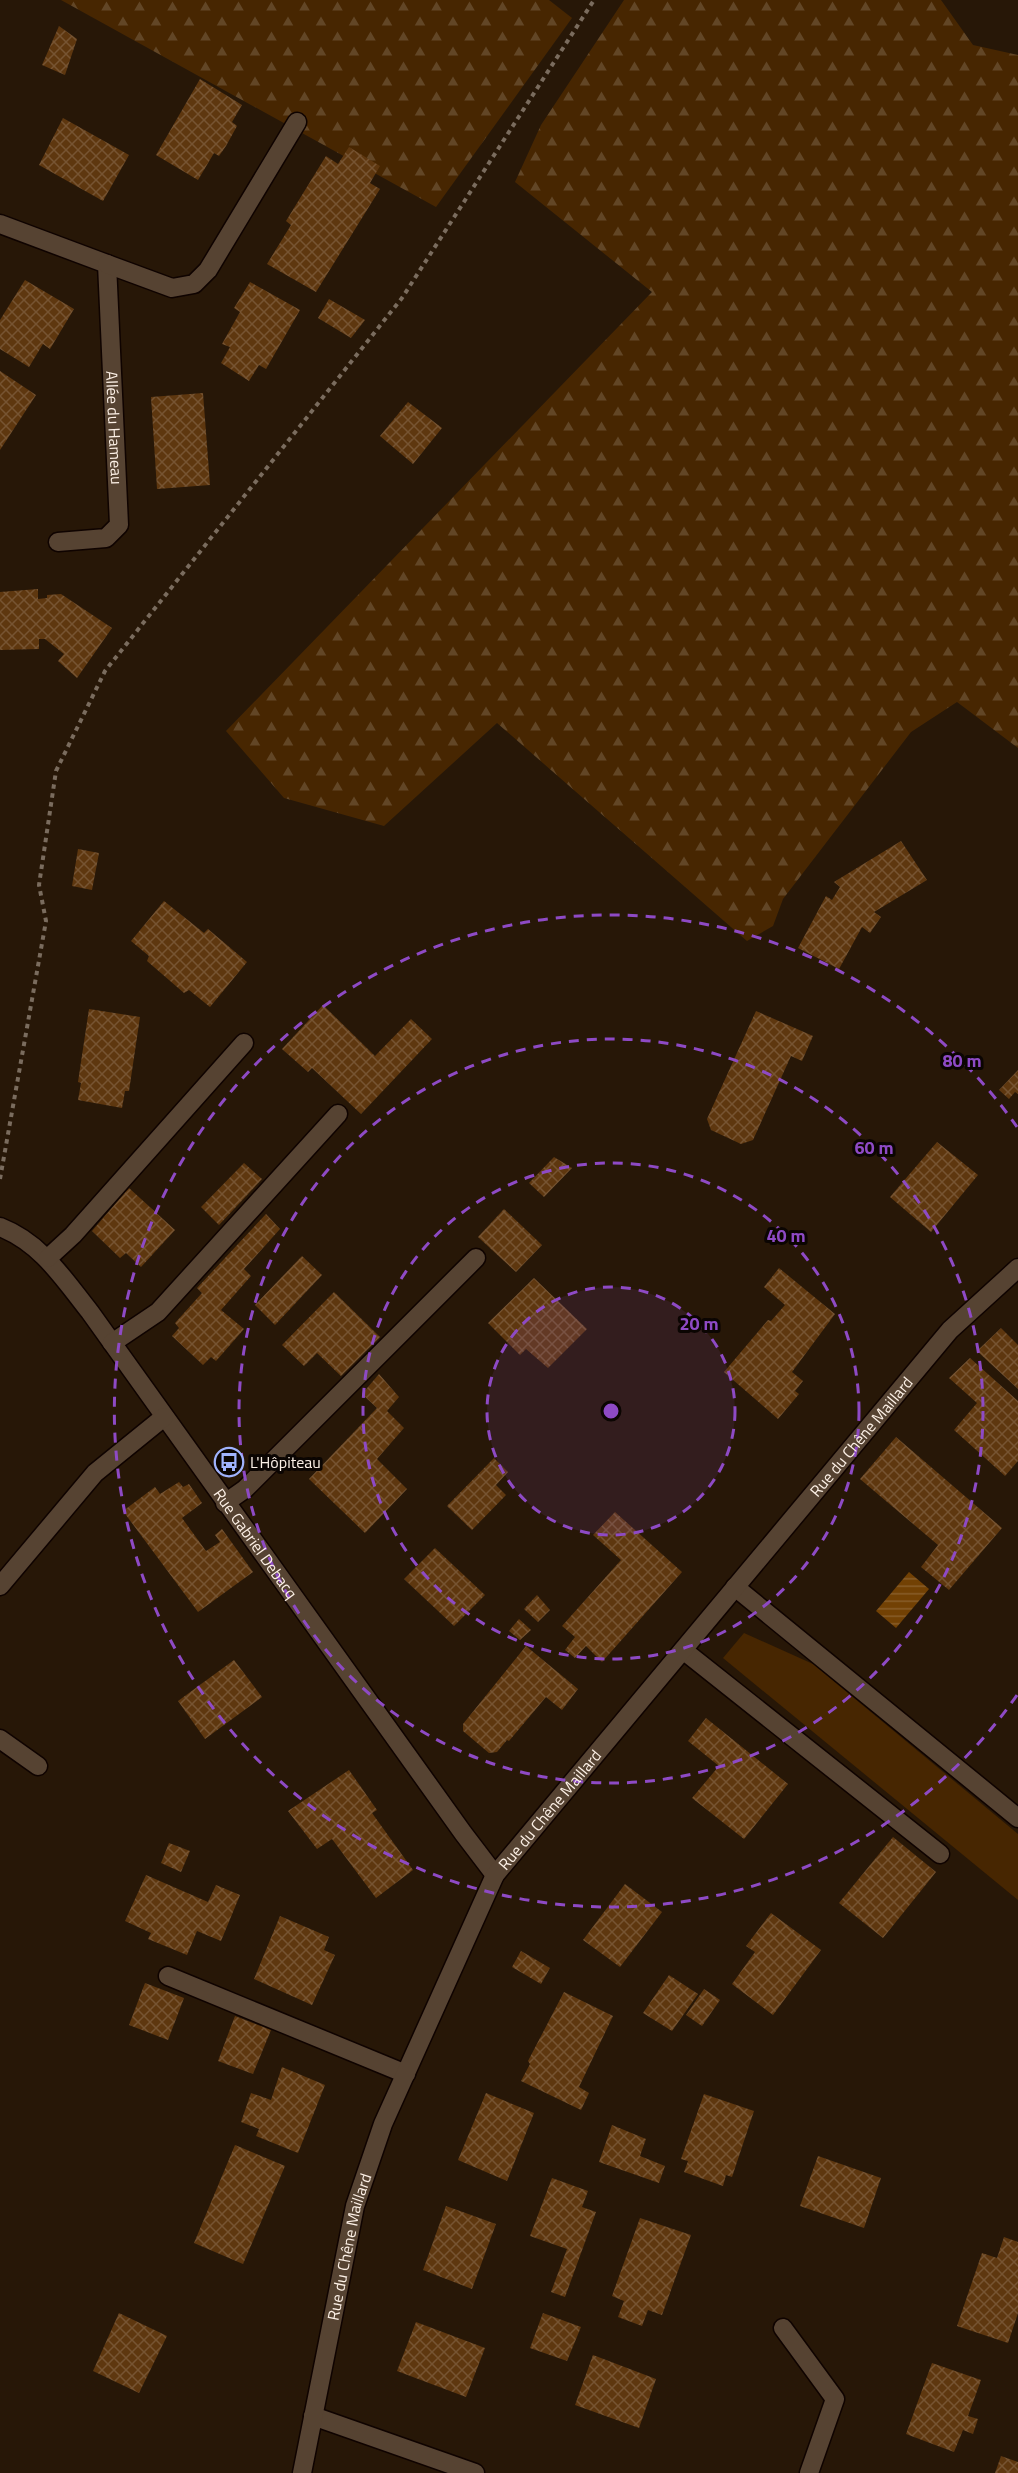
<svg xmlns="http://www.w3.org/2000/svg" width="1018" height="2473" font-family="'Titillium Web',sans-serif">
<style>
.green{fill:#472601}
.forest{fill:url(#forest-firs)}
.water{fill:url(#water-rules)}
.building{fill:url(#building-cross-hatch)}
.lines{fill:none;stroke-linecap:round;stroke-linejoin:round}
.minor-casing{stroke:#0f0300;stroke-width:21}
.path{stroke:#7a6c5e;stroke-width:4;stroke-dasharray:4.5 4.5;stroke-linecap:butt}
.minor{stroke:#564332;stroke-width:18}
.ring{fill:none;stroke:#8e4ac5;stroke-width:3;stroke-dasharray:10 8}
.labels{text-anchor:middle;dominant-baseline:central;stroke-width:6;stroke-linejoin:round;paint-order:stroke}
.street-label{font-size:16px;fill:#fdf1e7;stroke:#0b0502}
.poi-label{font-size:16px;fill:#fdf1e7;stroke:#0b0502;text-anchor:start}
.centre{fill:#8e4ac5;stroke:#0b0502;stroke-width:3}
.ring-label{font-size:18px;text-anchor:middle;font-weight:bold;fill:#8e4ac5;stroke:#0b0502;stroke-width:6;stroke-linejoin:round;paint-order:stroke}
</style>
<defs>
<pattern id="forest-firs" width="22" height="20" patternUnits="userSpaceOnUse" patternTransform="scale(1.5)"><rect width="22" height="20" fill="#472601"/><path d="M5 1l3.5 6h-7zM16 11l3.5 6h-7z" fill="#624626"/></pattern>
<pattern id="water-rules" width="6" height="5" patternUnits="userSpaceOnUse" patternTransform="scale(1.5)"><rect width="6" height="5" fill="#724104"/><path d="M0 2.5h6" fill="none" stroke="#875d29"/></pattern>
<pattern id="building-cross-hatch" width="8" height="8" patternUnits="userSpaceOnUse" patternTransform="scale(1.5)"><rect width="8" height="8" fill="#5e370f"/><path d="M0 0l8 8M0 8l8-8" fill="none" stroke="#765432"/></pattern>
</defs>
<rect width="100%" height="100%" fill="#271707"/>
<!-- green -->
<path class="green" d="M744,1633l69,31 205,170v66l-295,-242z"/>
<!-- forest -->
<g class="forest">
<path d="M61,0h488l23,18 -136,189z"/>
<path d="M624,0h317l32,45 45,10v693l-61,-46 -46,30 -128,167 -10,27 -26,15 -250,-218 -113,103 -100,-28 -58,-67 426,-439 -137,-110 26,-57z"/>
</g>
<!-- water -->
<path class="water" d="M909,1572l20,17 -33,39 -20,-17z"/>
<!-- building -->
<g class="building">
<path d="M59,26l18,13 -12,36 -23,-10z"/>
<path d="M200,79l42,26 -10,17 5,4 -11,20 -7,10 -5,-3 -16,27 -42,-25z"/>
<path d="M63,118l66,37 -26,46 -64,-36z"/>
<path d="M349,147l31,19 -10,17 10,6 -64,103 -49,-28 24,-39 -5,-4 40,-65 12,8z"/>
<path d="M25,280l49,29 -24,40 -7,-5 -14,23 -29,-18v-29z"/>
<path d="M250,282l50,28 -34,59 -7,-4 -10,16 -28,-18 9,-16 -8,-3 18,-32 -6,-4z"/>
<path d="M329,299l36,21 -14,18 -33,-20z"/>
<path d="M0,371l36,24 -36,55z"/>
<path d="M203,393l7,92 -53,4 -6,-92z"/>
<path d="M408,402l34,26 -29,36 -33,-28z"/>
<path d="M38,589v10l9,-1v-3l14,-1 51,34 -35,50 -19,-17 6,-7 -19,-15h-6v10l-39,1v-58z"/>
<path d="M901,841l26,39 -53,32 7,5 -11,16 -8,-6 -23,42 -41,-21 28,-52 6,4 8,-13 -6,-5z"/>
<path d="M78,849l21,4 -7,37 -20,-4z"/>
<path d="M164,901l40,32 4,-4 39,33 -37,45 -21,-17 -5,3 -37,-32 2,-5 -18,-15z"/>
<path d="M323,1005l52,51 36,-37 21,20 -71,75 -49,-46 -4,4 -26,-23z"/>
<path d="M89,1009l51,8 -11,74h-4l-3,17 -44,-8 3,-17 -3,-1z"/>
<path d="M756,1011l57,25 -11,25 -11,-5 -38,84 -12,4 -30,-14 -4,-11z"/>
<path d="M1018,1070v24l-3,-2 -6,7 -10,-9z"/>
<path d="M937,1142l41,33 -47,57 -41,-35z"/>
<path d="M554,1157l18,11 -28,29 -15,-14z"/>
<path d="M244,1163l18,16 -43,46 -18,-18z"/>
<path d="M129,1188l46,42 -34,37 -15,-14 -6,5 -28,-27z"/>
<path d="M504,1209l38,36 -26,27 -38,-35z"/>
<path d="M266,1214l14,15 -36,40 7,7 -30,34 23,19 -28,32 -5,-4 -8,8 -31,-29 7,-8 -4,-5 27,-30 -5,-5z"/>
<path d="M302,1256l20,19 -47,50 -20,-20z"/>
<path d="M779,1268l56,46 -43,58 11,9 -8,10 4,3 -21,25 -54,-47 44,-52 3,1 14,-16 -21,-18z"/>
<path d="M534,1278l53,51 -39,39 -22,-19 -6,6 -32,-32z"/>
<path d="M334,1292l46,45 -39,39 -24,-23 -13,13 -22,-21z"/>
<path d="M1001,1328l17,17v44l-41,-38z"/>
<path d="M970,1358l48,43v60l-13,15 -51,-46 23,-27 -28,-25z"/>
<path d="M379,1374l20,23 -12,14 17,17 -27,31 30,30 -42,44 -56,-54 68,-71 -15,-14z"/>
<path d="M896,1437l106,91 -53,62 -28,-23 17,-22 -78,-66z"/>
<path d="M494,1458l14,14 -12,13 10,10 -34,35 -25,-24z"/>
<path d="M179,1482l4,5 6,-3 13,19 -20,15 24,33 14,-9 -5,-7 7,-6 31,43 -55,40 -75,-101 32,-24 5,7z"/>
<path d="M615,1512l67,60 -80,90 -16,-16 -11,12 -10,-8 10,-13 -13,-11 59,-66 -28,-25z"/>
<path d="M435,1548l50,47 -31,31 -50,-47z"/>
<path d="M537,1595l13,15 -12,12 -14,-13z"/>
<path d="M519,1619l12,11 -11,10 -11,-9z"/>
<path d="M526,1646l52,43 -16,21 -16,-13 -37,44 -2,-1 -10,12 -8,1 -26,-22v-7z"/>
<path d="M234,1660l28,37 -57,42 -27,-38z"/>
<path d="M706,1718l82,66 -44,55 -52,-41 27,-32 -31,-25z"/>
<path d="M349,1770l28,40 -5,3 41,57 -37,28 -44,-59 -15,10 -29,-38z"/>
<path d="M893,1837l43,35 -53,66 -44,-35z"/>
<path d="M169,1843l21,8 -9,21 -20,-9z"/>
<path d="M146,1875l62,27 8,-17 24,10 -19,46 -24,-10 -10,24 -39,-16 3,-6 -26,-12z"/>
<path d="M625,1884l37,28 -42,55 -37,-27z"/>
<path d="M771,1913l50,37 -48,65 -41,-31 23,-32 -9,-6z"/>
<path d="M280,1916l49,21 -5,13 11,5 -23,50 -58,-26z"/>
<path d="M521,1951l29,17 -9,16 -29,-17z"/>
<path d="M669,1975l29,19 -26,37 -29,-18z"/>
<path d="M145,1983l39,15 -16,42 -39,-15z"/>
<path d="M704,1989l16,11 -18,26 -16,-11z"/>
<path d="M564,1992l49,24 -34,71 10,6 -8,17 -60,-29 9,-17 -2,-3z"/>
<path d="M235,2016l36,14 -18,44 -35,-13z"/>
<path d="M282,2067l43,18 -27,68 -42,-17 3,-7 -18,-7 10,-29 20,7z"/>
<path d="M486,2093l48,20 -27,68 -49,-21z"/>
<path d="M704,2094l50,17 -22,66 -6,-2 -3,11 -39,-14 4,-11 -7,-2z"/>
<path d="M612,2125l34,14 -6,17 25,10 -6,17 -60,-21z"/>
<path d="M235,2145l50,21 -42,98 -49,-21z"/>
<path d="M818,2156l63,22 -17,50 -64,-22z"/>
<path d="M552,2178l36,13 -6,16 14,5 -31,85 -14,-5 16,-43 -37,-13z"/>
<path d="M446,2206l50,18 -24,65 -49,-19z"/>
<path d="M640,2218l51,17 -29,80 -14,-5 -6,16 -24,-9 6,-16 -12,-5z"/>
<path d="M1004,2237l14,5v71l-10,30 -51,-17 25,-73 15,5z"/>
<path d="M119,2313l48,23 -28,57 -46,-22z"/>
<path d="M543,2313l38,14 -14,34 -37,-13z"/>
<path d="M416,2322l69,26 -19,49 -69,-26z"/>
<path d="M593,2355l63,24 -17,49 -64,-23z"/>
<path d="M932,2363l49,17 -13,36 10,3 -5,15 -10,-4 -9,22 -48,-18z"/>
<path d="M1001,2456l17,6v11h-23z"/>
</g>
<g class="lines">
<!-- minor casing -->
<g class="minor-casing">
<g id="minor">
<path id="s1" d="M0,224l107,40 12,261 -13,13 -48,4"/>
<path d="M107,264l65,24 22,-4 14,-14 89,-148"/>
<path id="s2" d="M0,1227c41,16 63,51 90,85l373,521 32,42"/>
<path d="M48,1258l25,-23 171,-192"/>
<path d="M112,1343l46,-31 180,-198"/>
<path d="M225,1503l20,-14 231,-231"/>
<path d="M0,1586l95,-113 69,-56"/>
<path d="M735,1587l283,231"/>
<path d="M683,1650l257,204"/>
<path d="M0,1739l38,27"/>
<path d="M168,1976l238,98"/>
<path d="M783,2328l52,71 -26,74"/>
<path d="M313,2416l162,57"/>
<path id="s3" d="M302,2473l53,-267 28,-82 112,-249 455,-545 68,-62"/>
</g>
</g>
<!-- path -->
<path class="path" d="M0,1179l46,-258 -7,-36 17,-114 49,-100 297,-373 192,-298"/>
<!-- minor -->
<use href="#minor" class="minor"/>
</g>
<!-- distance rings -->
<circle cx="611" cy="1411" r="124" fill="#8e4ac5" fill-opacity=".12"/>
<g class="ring">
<circle cx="611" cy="1411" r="124"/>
<circle cx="611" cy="1411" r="248"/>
<circle cx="611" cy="1411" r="372"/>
<path d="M1017 1695A496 496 0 1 1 1017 1127"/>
</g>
<!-- icons -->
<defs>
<g id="bus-ring" transform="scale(1.5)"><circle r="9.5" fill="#0b0502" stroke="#a0b3fd" stroke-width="1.5"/><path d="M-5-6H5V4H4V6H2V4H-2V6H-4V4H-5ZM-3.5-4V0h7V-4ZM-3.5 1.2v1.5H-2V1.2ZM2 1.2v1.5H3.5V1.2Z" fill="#a0b3fd"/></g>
</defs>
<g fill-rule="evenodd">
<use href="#bus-ring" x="229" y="1462"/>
</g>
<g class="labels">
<!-- street labels -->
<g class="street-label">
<text stroke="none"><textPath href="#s1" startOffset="278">Allée du Hameau</textPath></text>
<text stroke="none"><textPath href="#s3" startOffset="1203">Rue du Chêne Maillard</textPath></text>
<text stroke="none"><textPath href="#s2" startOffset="410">Rue Gabriel Debacq</textPath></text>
<text stroke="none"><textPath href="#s3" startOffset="717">Rue du Chêne Maillard</textPath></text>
<text stroke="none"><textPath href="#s3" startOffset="231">Rue du Chêne Maillard</textPath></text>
</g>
<!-- poi labels -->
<g class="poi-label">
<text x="250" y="1462">L'Hôpiteau</text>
</g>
</g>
<circle cx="611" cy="1411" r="9" class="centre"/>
<g class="ring-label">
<text x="962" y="1067">80 m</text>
<text x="874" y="1154">60 m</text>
<text x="786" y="1242">40 m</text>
<text x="699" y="1330">20 m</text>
</g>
</svg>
